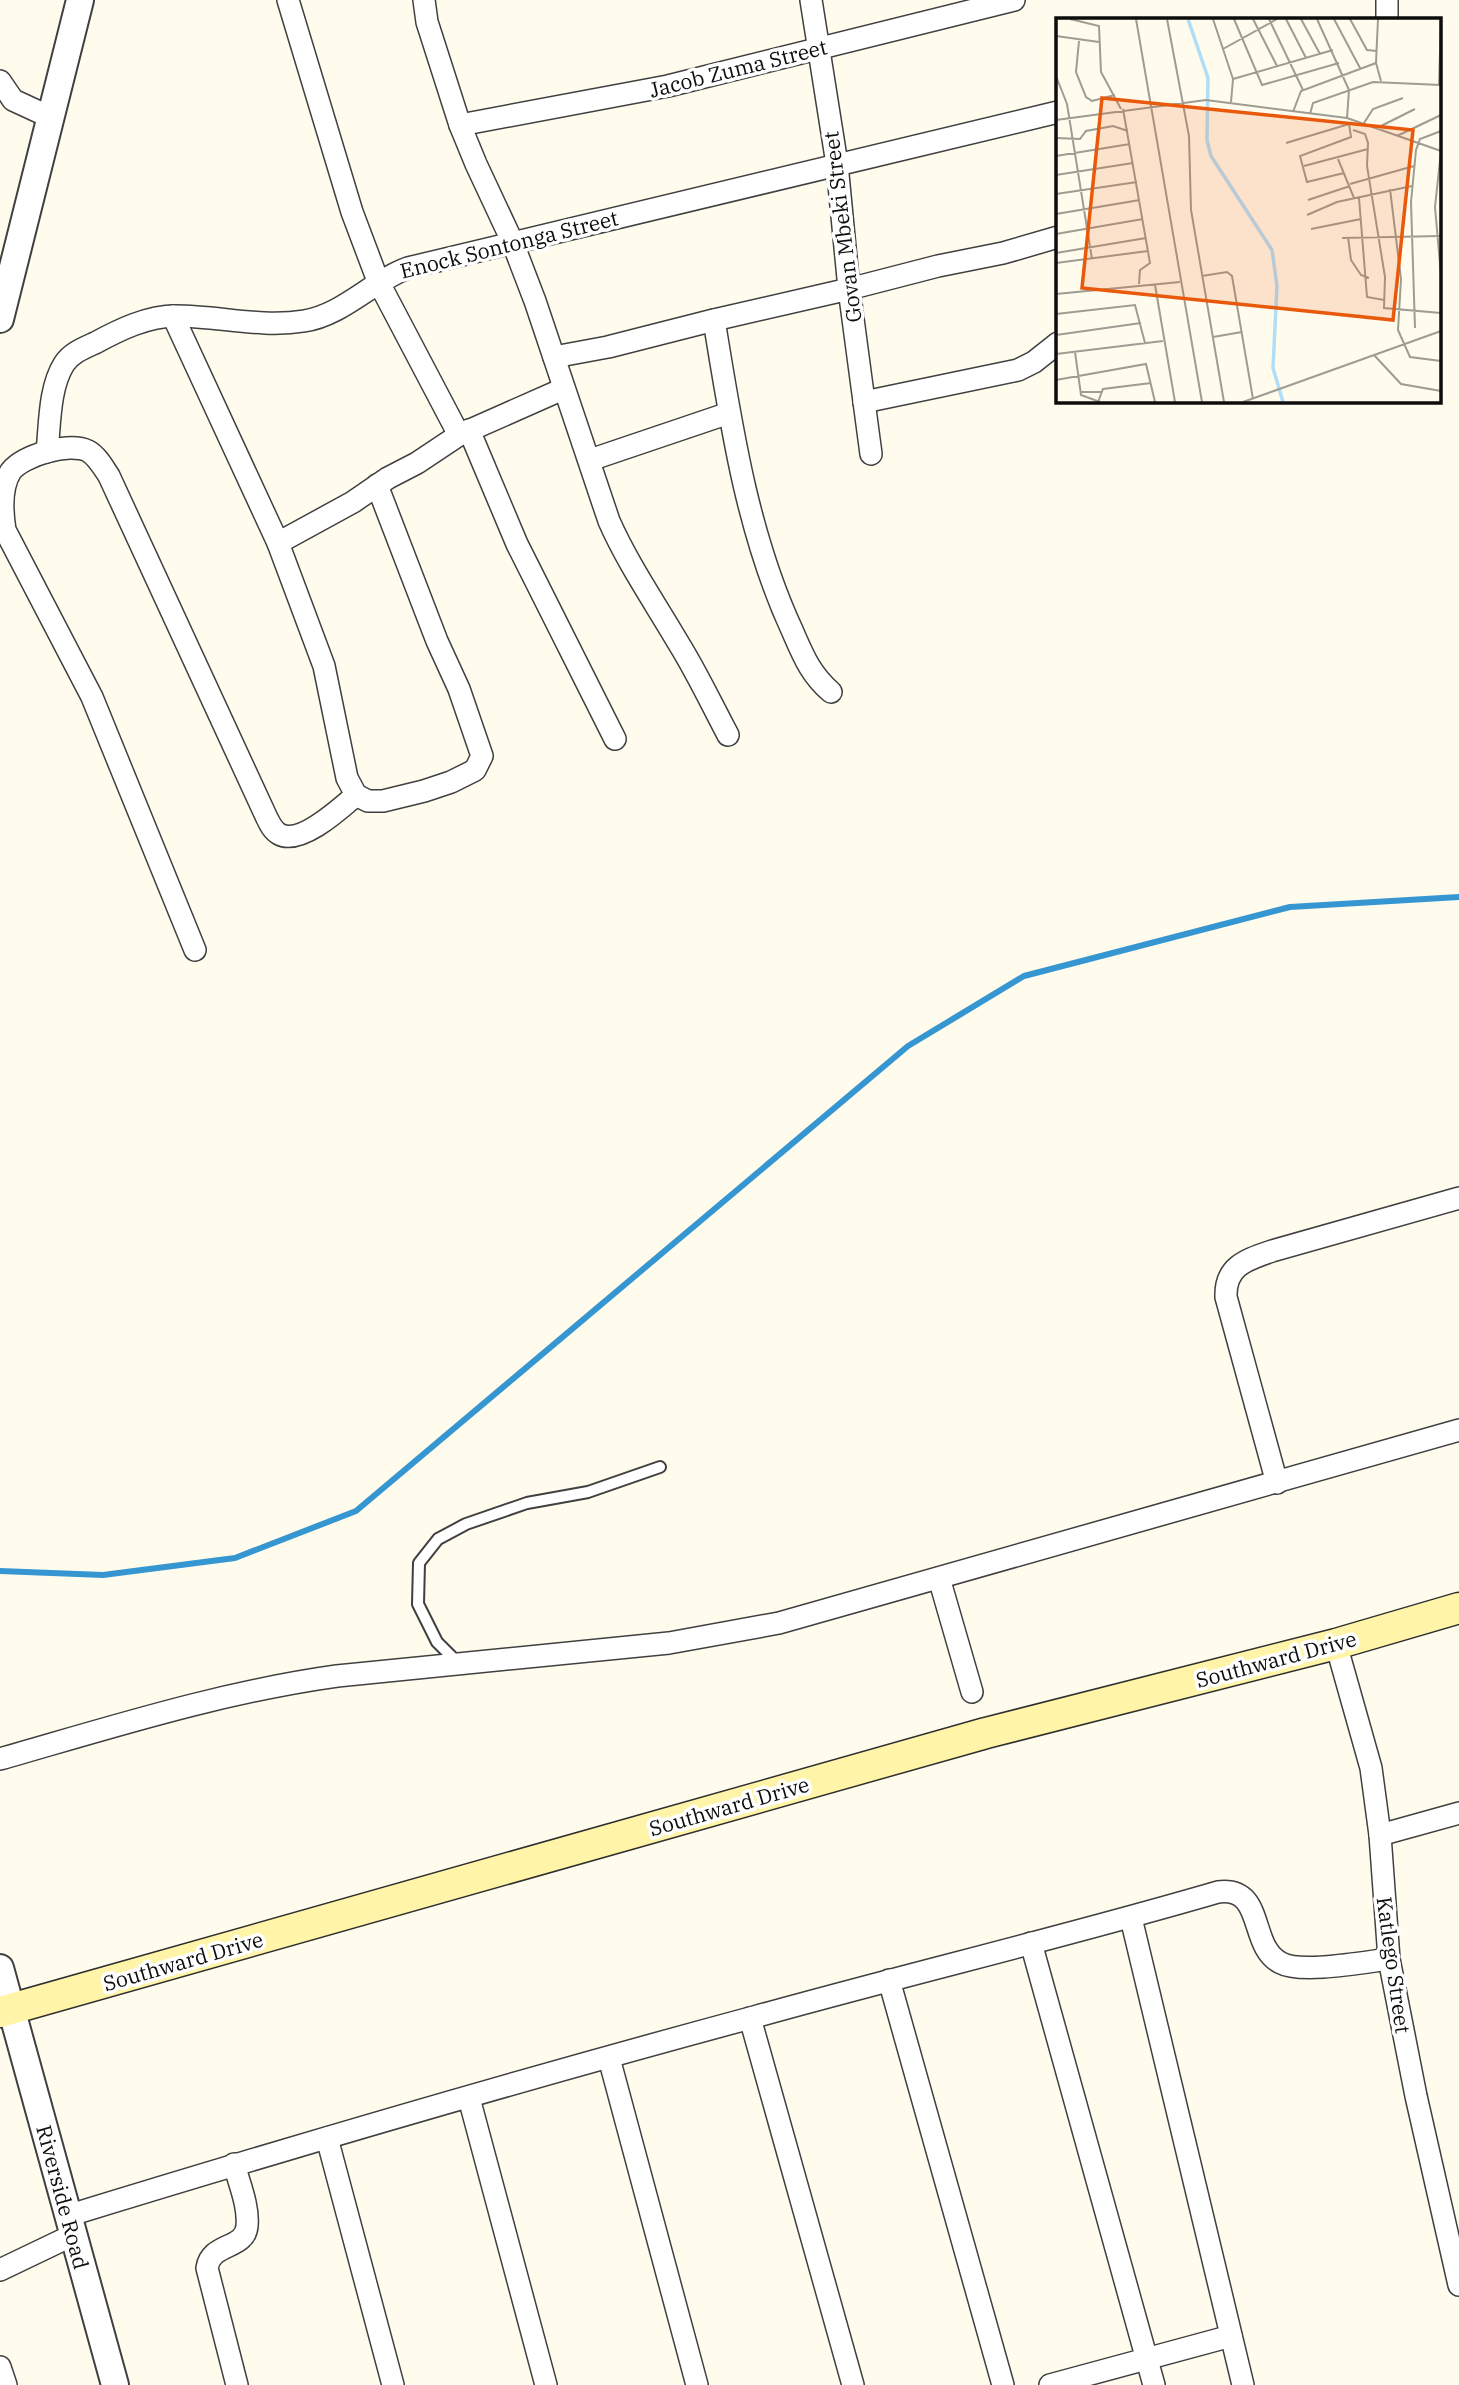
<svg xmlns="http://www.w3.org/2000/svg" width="1459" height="2385" font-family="'IBM Plex Serif',serif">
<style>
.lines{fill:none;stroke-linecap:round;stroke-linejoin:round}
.stream{stroke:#3596d1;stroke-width:6}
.service-casing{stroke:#404040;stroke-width:14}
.minor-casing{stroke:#404040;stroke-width:24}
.tertiary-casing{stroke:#404040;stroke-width:30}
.secondary-casing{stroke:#2f2f2f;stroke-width:33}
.service{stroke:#fff;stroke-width:10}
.minor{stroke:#fff;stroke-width:21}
.tertiary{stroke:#fff;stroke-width:26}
.secondary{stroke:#fff4a8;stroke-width:30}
.labels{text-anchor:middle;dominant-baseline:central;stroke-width:7;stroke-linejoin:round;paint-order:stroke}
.street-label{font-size:21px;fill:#0d0d0d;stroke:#fff}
.inset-river{fill:none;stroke:#b0def8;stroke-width:3.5}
.inset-road{fill:none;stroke:#9e9c93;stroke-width:2}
.view{fill:#e8590c;fill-opacity:0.15;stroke:#e8590c;stroke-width:3.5}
.inset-edge{fill:none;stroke:#0d0d0d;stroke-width:3.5}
</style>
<rect width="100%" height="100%" fill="#fffbed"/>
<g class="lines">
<!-- stream -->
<path class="stream" d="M0,1571l103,4 132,-17 121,-47 552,-465 116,-70 266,-69 169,-10"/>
<!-- service casing -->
<g class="service-casing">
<path id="service" d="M458,1663l-21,-21 -19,-38 1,-41 19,-24 28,-15 61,-21 61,-11 72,-25"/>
</g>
<!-- minor casing -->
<g class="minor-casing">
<g id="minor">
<path d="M288,0l64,212 26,69 81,154"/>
<path d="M424,0l3,22 33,103 16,39 36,77 23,60 74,220c19,43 46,82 70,123 18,29 33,61 49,91"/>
<path d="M811,0l26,164 12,125 22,165"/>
<path d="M1387,19v-19"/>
<path d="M0,81l13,19 39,18"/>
<path d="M460,125l208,-39 346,-86"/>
<path d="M173,316l105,227 46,123 23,112 9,17 12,6h15l41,-10 27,-9 24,-12 7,-14 -23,-67 -22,-48 -60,-156"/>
<path d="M714,320c17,104 33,213 78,310 11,25 18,44 39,62"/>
<path d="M554,357l54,-10 106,-27 135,-31 89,-23 65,-13 55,-16"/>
<path d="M864,402l154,-32 16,-8 24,-19"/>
<path d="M469,430l48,114 98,195"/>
<path d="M47,452c3,-28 2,-64 17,-88 7,-11 20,-16 31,-21 24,-13 52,-27 81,-27 43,0 85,12 128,5 39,-6 68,-40 104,-53l650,-156"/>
<path d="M590,460l139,-47"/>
<path d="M278,543l75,-41 35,-24 29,-15 42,-28 104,-46"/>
<path d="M195,950l-103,-253 -87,-167c-3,-19 -5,-42 6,-59 13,-16 58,-29 77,-20 9,5 15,16 21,25l157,340c3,6 6,14 13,18 21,12 62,-26 77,-39"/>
<path d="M1277,1483l-51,-186c-1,-31 20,-37 46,-46l187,-53"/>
<path d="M939,1578l33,114"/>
<path d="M1336,1644l35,124 9,67 9,124 27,137 43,189"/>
<path d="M0,1759c112,-32 222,-67 337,-83l332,-33 110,-20 680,-193"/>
<path d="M1380,1835l79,-22"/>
<path d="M1131,1918l112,467"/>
<path d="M1031,1943l123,442"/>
<path d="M889,1980l114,405"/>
<path d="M750,2018l103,367"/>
<path d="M609,2058l88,327"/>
<path d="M469,2098l77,287"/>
<path d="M327,2138l66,247"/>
<path d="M234,2164c5,19 15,42 13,62 -2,24 -36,16 -40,42l30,117"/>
<path d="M67,2216c228,-70 457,-137 687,-199 154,-43 310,-80 464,-125 48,-6 30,55 63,71 20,11 84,-1 108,-4"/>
<path d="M0,2270l73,-35"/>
<path d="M0,2367l6,18"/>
<path d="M1050,2385l181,-49"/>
</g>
</g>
<!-- tertiary casing -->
<g class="tertiary-casing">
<g id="tertiary">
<path d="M0,319l80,-319"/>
<path d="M0,1968l115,417"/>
</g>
</g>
<!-- secondary casing -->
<g class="secondary-casing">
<path id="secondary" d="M0,2012l986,-279 350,-89 123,-36"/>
</g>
<!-- service -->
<use href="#service" class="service"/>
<!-- minor -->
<use href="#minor" class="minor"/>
<!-- tertiary -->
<use href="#tertiary" class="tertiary"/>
<!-- secondary -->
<use href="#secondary" class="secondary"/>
</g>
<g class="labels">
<!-- street labels -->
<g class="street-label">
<text transform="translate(738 68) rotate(-14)">Jacob Zuma Street</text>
<text transform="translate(842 227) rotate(-97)">Govan Mbeki Street</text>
<text transform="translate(509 244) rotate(-14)">Enock Sontonga Street</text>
<text transform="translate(1276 1659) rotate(-15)">Southward Drive</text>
<text transform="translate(729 1806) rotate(-16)">Southward Drive</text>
<text transform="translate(183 1961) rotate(-16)">Southward Drive</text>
<text transform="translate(1394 1965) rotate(82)">Katlego Street</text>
<text transform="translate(63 2197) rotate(75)">Riverside Road</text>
</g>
</g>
<!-- overview -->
<g transform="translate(1056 18)">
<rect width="385" height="385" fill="#fffbed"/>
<path class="inset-river" d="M132,1l20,59 -1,62 4,16 61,94 5,36 -4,82 10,34"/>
<path class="inset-road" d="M14,1l29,7 2,46 20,37M80,1l66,383M111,1l22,117 2,74 33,192M157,1l20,60 -2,23M178,1l28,66 77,-22M197,1l24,47M213,1l34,71M230,1l20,39M245,1l19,35M261,1l32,71 -2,28M278,1l26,49M294,1l17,31 10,1M322,1l-2,44 5,18M0,18l43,6M23,23l-3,31 10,25 6,4 23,-6M167,31l54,-30M0,58l11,28 25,155M177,61l100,-29M383,67l2,-66M67,91l27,154 -10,7 -1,14M237,94l8,-21 75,-28M254,96l3,-11 60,-21 68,3M0,102l150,-20 141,18 94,33M308,105l9,-14 30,-11M321,110l38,-19M297,112l12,4 3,9 -1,23 18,111 -1,31 57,5M341,118l44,-21M0,120l24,1 6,-8 27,-5 15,5M230,125l63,-19 2,13 -51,19 7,26 37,-9M385,133l-6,56 6,68M0,138l74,-12M282,141l16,39M248,148l64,-17M0,157l77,-12M294,166l64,-18M334,171l11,90 -3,51 12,27 31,4M0,176l81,-12M303,180l8,99 17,3M252,182l42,-14M0,196l84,-14M251,197l30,-13 75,-16M255,211l50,-10M0,216l87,-15M292,219l3,23 10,15 8,3M286,220l99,-2M0,235l90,-15M0,245l92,-12M146,258l25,-4 5,4 21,123M99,267l20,117M0,276l124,-12M0,296l79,-9 10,38M359,310l-4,-126 5,-52 4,-11 21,-8M0,317l85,-12M157,319l29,-5M19,334l6,43 19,7M0,336l107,-13M318,337l27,29 40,7M0,362l90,-16 9,38M24,374h21M42,384l5,-13 48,-6M187,384l198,-71"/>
<path class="view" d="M46,80l311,32 -20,190 -311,-32z"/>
<rect width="385" height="385" class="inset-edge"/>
</g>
</svg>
